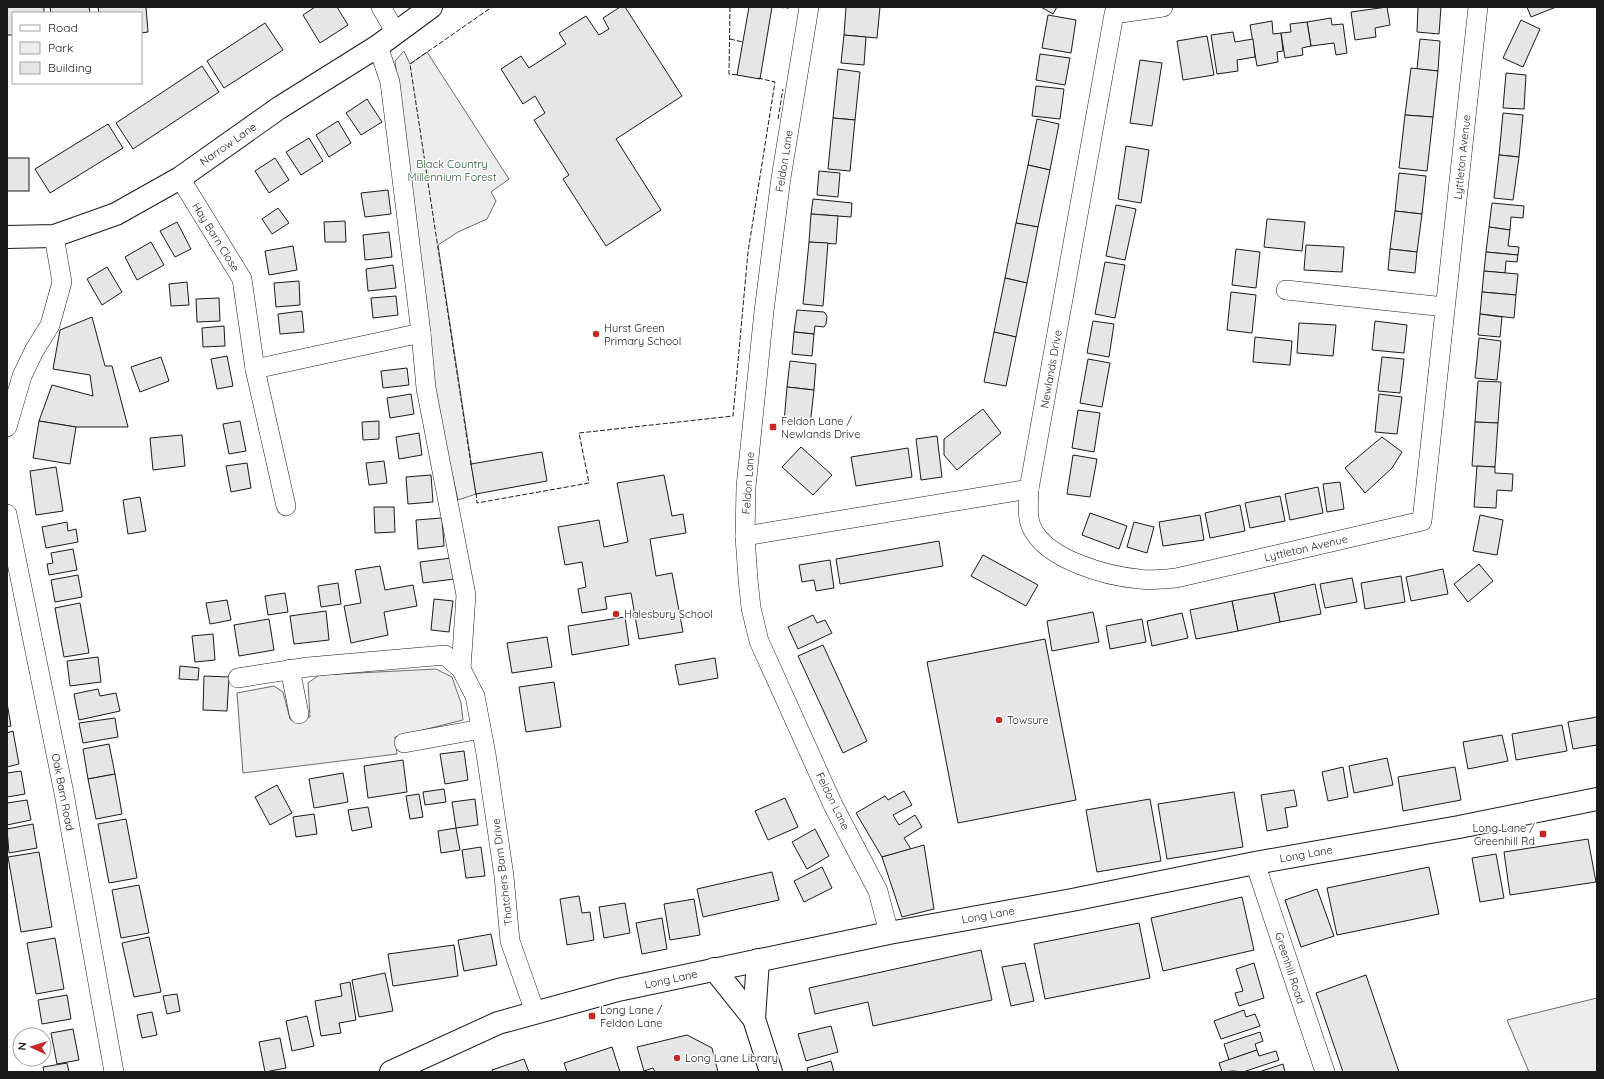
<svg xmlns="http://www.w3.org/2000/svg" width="1604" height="1079" font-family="Quicksand,sans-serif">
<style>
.green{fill:#ededed;stroke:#6a6a6a}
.building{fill:#e6e6e6;stroke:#1a1a1a}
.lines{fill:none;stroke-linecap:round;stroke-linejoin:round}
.minor-casing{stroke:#1a1a1a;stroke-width:20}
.tertiary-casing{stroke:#1a1a1a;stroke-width:24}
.secondary-casing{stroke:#1a1a1a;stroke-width:24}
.primary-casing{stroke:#1a1a1a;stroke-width:24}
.minor{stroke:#fff;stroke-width:19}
.tertiary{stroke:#fff;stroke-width:22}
.secondary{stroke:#fff;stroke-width:22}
.primary{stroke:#fff;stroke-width:22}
.fence{stroke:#1a1a1a;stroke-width:1;stroke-dasharray:5 2;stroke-linecap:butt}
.poi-dot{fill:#c62828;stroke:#fff;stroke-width:1.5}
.labels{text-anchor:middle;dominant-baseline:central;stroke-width:3;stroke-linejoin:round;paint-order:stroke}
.street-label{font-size:11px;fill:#1a1a1a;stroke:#fff}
.park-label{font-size:11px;fill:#2b5a34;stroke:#fff}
.poi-label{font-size:11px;fill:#1a1a1a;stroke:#fff;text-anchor:start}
</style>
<rect width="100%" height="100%" fill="#fff"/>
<!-- green -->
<g class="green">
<path d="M404,51l6,13 17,-12 82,127 -18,13 5,9 -9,18 -29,13 -20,13 38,249 -18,6 -23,-103 -40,-336z"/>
<path d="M436,669l16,8 9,26 2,17 -68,17 2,17 -154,19 -6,-80 37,-7 9,6 7,27 20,-2 -2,-34 11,-8z"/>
<path d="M1597,998v74h-68l-22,-52z"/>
</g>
<!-- building -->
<g class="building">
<path d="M7,7h37v6h-31v22h-6z"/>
<path d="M50,7h39l1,6h-39z"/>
<path d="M98,7h48l2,25 -7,1v-20h-42z"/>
<path d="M315,7h22l11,18 -28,18 -17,-28z"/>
<path d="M620,7h5l57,89 -66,43 45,71 -55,36 -43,-67 6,-4 -35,-55 11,-7 -10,-17 -12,8 -22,-35 20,-13 8,12 37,-24 -7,-11 27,-17 13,19 10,-6 -6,-11z"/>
<path d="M749,7h23l-12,72 -23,-4z"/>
<path d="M846,7h34l-3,31 -33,-3z"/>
<path d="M1041,7h16l-4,7z"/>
<path d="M1387,7l3,18 -15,3 1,9 -21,3 -4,-28z"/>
<path d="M1418,7h23l-2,27 -22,-2z"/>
<path d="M1527,7h29l-25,10z"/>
<path d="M1048,15l28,5 -5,33 -29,-5z"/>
<path d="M1331,18l1,7 11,-1 4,29 -11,2 -2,-12 -23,3 -4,-24z"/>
<path d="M1521,20l19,9 -17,38 -20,-9z"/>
<path d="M1272,21l1,13 8,-1 2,18 -6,1 1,10 -21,4 -7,-41z"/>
<path d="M1307,22l4,24 -9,2 1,7 -18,3 -4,-25 10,-1 -1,-8z"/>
<path d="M265,23l18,27 -59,38 -17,-27z"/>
<path d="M1233,32l2,10 18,-3 2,18 -18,3 1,11 -21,3 -6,-39z"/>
<path d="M844,35l22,2 -2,28 -23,-2z"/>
<path d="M1207,36l7,39 -31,5 -6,-39z"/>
<path d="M1420,39l20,2 -2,30 -21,-2z"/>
<path d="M1040,54l30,4 -5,27 -29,-5z"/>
<path d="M1140,60l22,3 -10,63 -22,-3z"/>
<path d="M202,66l17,26 -86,57 -17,-26z"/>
<path d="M1411,68l27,3 -5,46 -28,-2z"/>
<path d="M838,69l22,3 -5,48 -22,-2z"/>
<path d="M1506,73l20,2 -2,34 -21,-1z"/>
<path d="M1036,86l28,3 -4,30 -28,-3z"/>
<path d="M367,99l15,23 -21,13 -15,-22z"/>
<path d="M1503,113l20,2 -4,42 -20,-2z"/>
<path d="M1405,115l28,2 -6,54 -28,-3z"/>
<path d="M833,118l22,2 -5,51 -22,-2z"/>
<path d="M1037,119l22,5 -9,46 -22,-5z"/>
<path d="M338,121l13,22 -22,14 -13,-22z"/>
<path d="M108,124l15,24 -73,45 -15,-24z"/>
<path d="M309,138l14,23 -22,14 -15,-23z"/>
<path d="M1126,146l23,4 -8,53 -23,-4z"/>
<path d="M1499,155l20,2 -6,43 -19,-2z"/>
<rect x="7" y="158" width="22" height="33"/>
<path d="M275,158l14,22 -20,13 -14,-22z"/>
<path d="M1028,165l22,5 -12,57 -22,-4z"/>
<path d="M819,171l21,2 -2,24 -21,-2z"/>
<path d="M1399,173l27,3 -4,38 -27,-3z"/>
<path d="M388,190l3,24 -26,3 -4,-24z"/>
<path d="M813,199l39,4 -1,14 -40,-3z"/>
<path d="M1492,203l32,3 -1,12 -12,-1 -1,13 -21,-3z"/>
<path d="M1116,205l20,4 -11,51 -19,-4z"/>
<path d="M278,208l11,15 -17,11 -10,-15z"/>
<path d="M1395,211l27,3 -5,38 -27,-3z"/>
<path d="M811,214l27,2 -2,28 -27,-2z"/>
<path d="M1267,219l38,3 -3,29 -38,-4z"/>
<path d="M345,221l1,21h-21l-1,-20z"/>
<path d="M177,222l14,27 -16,8 -15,-26z"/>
<path d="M1016,223l22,4 -11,56 -22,-5z"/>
<path d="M1489,227l21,3 -2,16 11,1 -1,8 -32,-3z"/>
<path d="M389,232l3,25 -27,3 -2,-25z"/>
<path d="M151,242l13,23 -27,15 -12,-23z"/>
<path d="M809,242l19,1 -5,63 -20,-2z"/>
<path d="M1306,245l38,2 -2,25 -38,-2z"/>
<path d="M293,246l4,24 -28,5 -4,-24z"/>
<path d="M1236,249l24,3 -4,36 -24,-3z"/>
<path d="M1390,249l27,3 -2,21 -27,-3z"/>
<path d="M1486,252l32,3 -1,7 -11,-1 -1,12 -21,-2z"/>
<path d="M1105,262l20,3 -10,53 -20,-4z"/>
<path d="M393,265l3,23 -28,3 -2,-22z"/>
<path d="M107,267l15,25 -20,13 -15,-26z"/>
<path d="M1484,271l34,3 -2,21 -34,-3z"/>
<path d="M1005,278l22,5 -11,54 -22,-5z"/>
<path d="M299,281l1,24 -24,2 -2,-24z"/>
<path d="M187,282l2,23 -18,1 -2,-22z"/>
<path d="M1231,292l25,3 -4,38 -25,-3z"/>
<path d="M1482,292l34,3 -2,23 -34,-4z"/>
<path d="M396,296l2,19 -25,3 -2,-20z"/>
<path d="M219,298l1,23 -23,1 -1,-23z"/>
<path d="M797,310l27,2 3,4 -1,8 -2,3 -9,-1 -1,8 -20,-2z"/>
<path d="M302,311l2,21 -24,2 -2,-20z"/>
<path d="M1480,314l22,3 -2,20 -22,-2z"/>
<path d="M92,317l13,49h7l16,61h-52l-37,-6 13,-36 41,11 -3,-21 -37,-6 7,-39z"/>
<path d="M1093,321l21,3 -5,33 -22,-4z"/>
<path d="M1375,321l32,4 -3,28 -32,-3z"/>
<path d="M1299,323l37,2 -3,31 -36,-3z"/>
<path d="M224,326l1,20 -22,1 -1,-19z"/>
<path d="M794,332l20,2 -2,22 -20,-2z"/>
<path d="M994,332l22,5 -10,49 -22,-4z"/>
<path d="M1255,337l37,4 -2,24 -37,-3z"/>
<path d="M1479,338l22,3 -4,39 -22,-2z"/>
<path d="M227,356l6,30 -16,3 -6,-30z"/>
<path d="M161,357l8,24 -29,11 -9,-25z"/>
<path d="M1382,357l22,2 -4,34 -22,-2z"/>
<path d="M1088,359l22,4 -8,44 -22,-4z"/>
<path d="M790,361l26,3 -2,26 -27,-3z"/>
<path d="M407,368l2,17 -26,3 -2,-17z"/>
<path d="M1478,381l23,1 -3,41 -23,-1z"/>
<path d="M787,387l27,3 -4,35 -26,-3z"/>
<path d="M411,394l3,20 -24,4 -3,-20z"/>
<path d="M1379,394l23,3 -5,37 -22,-2z"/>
<path d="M983,409l18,24 -44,37 -13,-15v-16z"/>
<path d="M1078,410l22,3 -6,39 -22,-4z"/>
<path d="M39,421l37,6 -6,37 -37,-6z"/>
<path d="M240,421l6,30 -17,3 -6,-30z"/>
<path d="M379,421v18l-16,1 -1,-18z"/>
<path d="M1475,422l23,1 -3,44 -23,-1z"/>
<path d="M419,433l3,22 -23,4 -3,-22z"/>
<path d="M182,435l3,31 -32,4 -3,-32z"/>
<path d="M937,436l5,41 -21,3 -5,-41z"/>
<path d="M1382,437l20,15 -10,16 -27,25 -20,-25z"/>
<path d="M801,447l31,28 -19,20 -31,-28z"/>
<path d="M908,448l4,29 -56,9 -5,-29z"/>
<path d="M542,452l5,29 -71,13 -5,-30z"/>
<path d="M1073,455l24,4 -7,38 -23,-3z"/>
<path d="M384,461l3,22 -18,2 -3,-22z"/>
<path d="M247,463l4,25 -20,4 -5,-26z"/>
<path d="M1477,466l18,1v6l18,1 -1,17 -15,-1 -1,18 -22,-1z"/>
<path d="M56,467l7,44 -27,4 -6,-44z"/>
<path d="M431,475l2,27 -25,2 -2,-27z"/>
<path d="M664,475l8,41 11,-2 3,19 -36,6 6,37 16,-3 11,59 -44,7 -8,-46 -26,4 2,12 -25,4 -4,-24 8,-2 -4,-25 -17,3 -7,-38 41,-7 5,27 24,-5 -11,-59z"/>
<path d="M1340,482l4,27 -17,3 -4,-28z"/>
<path d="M1318,487l5,26 -33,7 -5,-26z"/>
<path d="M1280,496l5,25 -35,7 -5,-25z"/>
<path d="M140,497l6,34 -18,3 -5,-34z"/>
<path d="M1240,505l5,26 -35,7 -5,-25z"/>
<path d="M374,507h20l1,25 -20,1z"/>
<path d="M1090,513l37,13 -8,23 -37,-14z"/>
<path d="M1200,515l4,25 -41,6 -4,-24z"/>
<path d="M1480,515l23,5 -6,35 -24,-4z"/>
<path d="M442,518l2,28 -26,3 -2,-29z"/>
<path d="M67,522l1,9 8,-2 2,13 -32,6 -4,-21z"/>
<path d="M1134,522l20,5 -7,26 -20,-6z"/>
<path d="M939,541l4,25 -103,18 -4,-25z"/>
<path d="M73,549l4,21 -28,5 -2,-11 6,-1 -2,-10z"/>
<path d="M983,555l55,30 -12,21 -55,-30z"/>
<path d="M451,558l3,21 -31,4 -3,-21z"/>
<path d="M830,560l4,28 -18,3 -2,-11 -12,2 -3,-17z"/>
<path d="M1479,564l14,17 -25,21 -14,-18z"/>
<path d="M380,566l5,24 28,-5 4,21 -33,6 4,23 -37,8 -7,-37 17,-3 -6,-33z"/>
<path d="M1443,569l5,25 -37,7 -5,-24z"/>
<path d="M78,575l4,22 -27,5 -4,-22z"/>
<path d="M1401,576l4,26 -40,7 -4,-26z"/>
<path d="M1352,578l5,24 -32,6 -5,-24z"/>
<path d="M338,583l3,21 -20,3 -3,-21z"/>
<path d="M1315,584l6,30 -41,8 -6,-29z"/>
<path d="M285,593l3,19 -20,3 -3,-19z"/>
<path d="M1274,593l6,29 -42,9 -6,-30z"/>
<path d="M434,599l19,2 -4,31 -18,-2z"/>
<path d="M227,600l4,20 -21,4 -4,-21z"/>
<path d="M1232,601l6,30 -42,8 -6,-29z"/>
<path d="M80,603l9,50 -25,4 -9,-49z"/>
<path d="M326,611l3,29 -35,4 -4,-28z"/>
<path d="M1093,612l6,30 -47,9 -5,-30z"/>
<path d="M1182,613l6,25 -36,8 -5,-25z"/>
<path d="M813,615l4,8 8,-3 7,13 -34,16 -10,-22z"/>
<path d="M625,617l4,28 -57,10 -4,-29z"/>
<path d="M269,619l5,31 -35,6 -5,-31z"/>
<path d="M1142,619l4,23 -36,7 -4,-23z"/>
<path d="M213,634l2,26 -20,2 -3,-26z"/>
<path d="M547,637l5,30 -40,6 -5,-30z"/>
<path d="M1045,639l31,161 -118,23 -31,-161z"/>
<path d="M823,645l44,96 -24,12 -45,-97z"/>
<path d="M98,657l3,25 -31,4 -3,-25z"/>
<path d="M715,658l3,20 -39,7 -4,-20z"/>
<path d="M180,666l19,2 -1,12 -19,-1z"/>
<path d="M204,676l25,1 -2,34 -24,-1z"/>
<path d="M554,682l7,45 -35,5 -7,-45z"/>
<path d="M98,689l2,7 16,-3 4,18 -41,9 -5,-26z"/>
<path d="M7,703l4,23 -4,1z"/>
<path d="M1597,717v28l-24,4 -5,-27z"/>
<path d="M115,718l3,19 -35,6 -4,-20z"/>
<path d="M1562,725l5,26 -51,9 -4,-26z"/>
<path d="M13,731l6,33 -12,3v-34z"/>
<path d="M1502,735l6,26 -40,8 -5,-27z"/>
<path d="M109,744l6,30 -27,5 -5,-30z"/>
<path d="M464,751l4,29 -23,4 -5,-30z"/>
<path d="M1387,758l6,27 -39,8 -5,-27z"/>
<path d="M403,760l4,32 -39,6 -4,-32z"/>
<path d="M1343,767l5,30 -20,4 -6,-29z"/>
<path d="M1455,767l6,33 -58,11 -5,-34z"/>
<path d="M21,771l4,23 -18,3v-24z"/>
<path d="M343,773l5,29 -34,6 -5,-29z"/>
<path d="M115,774l7,40 -26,5 -8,-40z"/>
<path d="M277,785l15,28 -22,12 -15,-28z"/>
<path d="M444,789l2,13 -21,3 -2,-13z"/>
<path d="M1294,790l3,16 -12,2 3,19 -21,4 -6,-36z"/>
<path d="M904,791l8,14 -19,10 6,10 16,-10 7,12 -18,11 7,11 -29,8 -26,-44 29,-17 3,4z"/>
<path d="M1234,792l9,55 -76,12 -9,-55z"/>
<path d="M419,794l4,23 -13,2 -4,-23z"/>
<path d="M785,798l13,29 -30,13 -13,-29z"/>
<path d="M475,799l3,26 -22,3 -4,-26z"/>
<path d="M1150,799l11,62 -64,11 -11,-62z"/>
<path d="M27,800l4,20 -24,5v-22z"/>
<path d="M368,807l4,20 -20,4 -4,-21z"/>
<path d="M314,814l3,20 -21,3 -3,-20z"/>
<path d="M126,819l11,59 -28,5 -11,-59z"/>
<path d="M33,824l4,24 -28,5 -2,-24z"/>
<path d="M456,828l4,22 -19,3 -3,-22z"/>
<path d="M815,829l14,27 -22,13 -15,-27z"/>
<path d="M1588,839l8,43 -86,13 -6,-43z"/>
<path d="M924,845l10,64 -32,8 -20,-60z"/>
<path d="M481,847l4,29 -19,2 -4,-28z"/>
<path d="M39,852l13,75 -31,5 -13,-75z"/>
<path d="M1496,854l8,44 -24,4 -8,-44z"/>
<path d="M822,867l10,21 -28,14 -10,-21z"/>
<path d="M1429,867l10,47 -102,21 -10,-47z"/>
<path d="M772,872l7,28 -76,17 -6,-28z"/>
<path d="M139,885l10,48 -28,5 -9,-48z"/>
<path d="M1317,889l17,47 -33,11 -16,-47z"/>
<path d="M579,896l3,17 8,-1 4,28 -27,5 -7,-46z"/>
<path d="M1242,897l12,53 -91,21 -12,-53z"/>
<path d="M694,899l6,36 -30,5 -6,-36z"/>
<path d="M625,903l5,30 -26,5 -5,-31z"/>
<path d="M662,918l5,31 -25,5 -6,-31z"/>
<path d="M1139,923l11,55 -105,21 -11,-55z"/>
<path d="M491,934l6,31 -33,6 -6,-31z"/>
<path d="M149,937l12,55 -27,5 -12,-54z"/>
<path d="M55,938l9,51 -28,5 -9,-51z"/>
<path d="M454,945l4,31 -65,10 -5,-32z"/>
<path d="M981,950l11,50 -119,26 -5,-24 -53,12 -6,-26z"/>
<path d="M1025,963l9,38 -23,5 -9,-39z"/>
<path d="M1254,963l10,35 -25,8 -4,-13 8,-2 -7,-22z"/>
<path d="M385,973l8,38 -34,6 -7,-37z"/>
<path d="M1366,975l33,97h-56l-27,-79z"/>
<path d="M350,982l6,38 -17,3 2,10 -20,3 -6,-35 27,-5 -2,-12z"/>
<path d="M177,994l3,17 -13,3 -4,-18z"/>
<path d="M67,995l4,24 -29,5 -4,-24z"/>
<path d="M1244,1010l2,7 9,-3 5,12 -39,13 -7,-18z"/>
<path d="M152,1012l5,23 -15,3 -5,-23z"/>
<path d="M307,1016l7,30 -22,5 -6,-30z"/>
<path d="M831,1026l7,26 -32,9 -8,-27z"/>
<path d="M73,1029l6,31 -22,4 -6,-31z"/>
<path d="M1260,1032l3,9 -8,3 2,6 -28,10 -5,-16z"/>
<path d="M687,1035l25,13 6,24h-63l-2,-4 -9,3 -7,-24z"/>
<path d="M280,1038l6,30 -21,4 -6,-30z"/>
<path d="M612,1047l8,25h-53l-3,-9z"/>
<path d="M1257,1050l2,6 17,-5 3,9 -36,12 -10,-1 -11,1 -3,-9z"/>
<path d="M524,1059l5,13h-36l-1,-2z"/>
<path d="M831,1061l3,11h-26l-1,-4z"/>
<path d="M67,1063l2,9h-25l-1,-5z"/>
<path d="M1283,1064l2,8h-26z"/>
</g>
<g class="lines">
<!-- minor casing -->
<g class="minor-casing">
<g id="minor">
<path d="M381,7l15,26"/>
<path d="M809,7l-28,171 -17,133 -18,176 -1,49 3,43 3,29 8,33 74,164 45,86 11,42"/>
<path d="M378,46l12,36 31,251 5,55 40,207 -5,74"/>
<path d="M180,178l62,101 13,90 31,137"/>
<path d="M1286,290l159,17"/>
<path d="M255,369l166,-36"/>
<path d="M7,427l15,-51 12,-25 16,-26 12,-43 -8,-46"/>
<path d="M1029,489c0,12 -3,28 3,39 15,32 75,48 107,51 12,2 25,0 37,-1l246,-57 56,-514"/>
<path d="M7,514l57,279 50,279"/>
<path d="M745,536l284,-47 85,-475 49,-7"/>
<path d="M290,669l9,45"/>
<path d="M238,678l70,-11 137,-12 16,14 14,27 11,58 18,122 6,65 25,71"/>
<path d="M404,743l77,-14"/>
<path d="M1255,863l70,209"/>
</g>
</g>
<!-- tertiary casing -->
<g class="tertiary-casing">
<g id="tertiary">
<path d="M714,969l40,50 17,53"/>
<path d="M754,1019l4,-59"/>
</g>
</g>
<!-- secondary casing -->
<g class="secondary-casing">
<path id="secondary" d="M7,237l47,-1 62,-22 64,-36 99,-70 99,-62 53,-39"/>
</g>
<!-- primary casing -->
<g class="primary-casing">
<path id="primary" d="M391,1072l107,-49 120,-33 271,-57 183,-33 183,-37 204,-36 138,-28"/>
</g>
<!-- minor -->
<use href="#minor" class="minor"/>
<!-- tertiary -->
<use href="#tertiary" class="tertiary"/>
<!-- secondary -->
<use href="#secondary" class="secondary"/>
<!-- primary -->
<use href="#primary" class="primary"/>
<!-- fence -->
<g class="fence">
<path d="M730,7l-1,67 9,1"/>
<path d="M772,7l17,1 1,-1"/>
<path d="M730,39l13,3"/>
<path d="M778,119l5,-30"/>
<path d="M471,465l-61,-401 82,-57"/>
<path d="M476,493l1,10 112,-20 -10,-50 154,-17 15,-164 27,-170 -17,-4"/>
</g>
</g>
<!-- markers -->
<g class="poi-dot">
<circle cx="596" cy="334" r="4"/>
<rect x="769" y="423" width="8" height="8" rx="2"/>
<circle cx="616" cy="614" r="4"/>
<circle cx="999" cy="720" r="4"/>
<rect x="1539" y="830" width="8" height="8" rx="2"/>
<rect x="588" y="1012" width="8" height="8" rx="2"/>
<circle cx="677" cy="1058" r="4"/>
</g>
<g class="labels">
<!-- street labels -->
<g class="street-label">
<text transform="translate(228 144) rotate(-35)">Narrow Lane</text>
<text transform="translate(1462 157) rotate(-84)">Lyttleton Avenue</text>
<text transform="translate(784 161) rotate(-81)">Feldon Lane</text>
<text transform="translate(216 237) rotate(58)">Hay Barn Close</text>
<text transform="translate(1051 369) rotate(-80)">Newlands Drive</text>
<text transform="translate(748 483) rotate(-86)">Feldon Lane</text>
<text transform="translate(1306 548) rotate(-13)">Lyttleton Avenue</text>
<text transform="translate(63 792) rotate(79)">Oak Barn Road</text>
<text transform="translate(833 801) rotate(64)">Feldon Lane</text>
<text transform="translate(1306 854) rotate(-10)">Long Lane</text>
<text transform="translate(502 872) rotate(-97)">Thatchers Barn Drive</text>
<text transform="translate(988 915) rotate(-10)">Long Lane</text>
<text transform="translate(1290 968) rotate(72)">Greenhill Road</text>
<text transform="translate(671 979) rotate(-12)">Long Lane</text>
</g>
<!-- park labels -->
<g class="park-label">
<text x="452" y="164">Black Country<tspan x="452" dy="13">Millennium Forest</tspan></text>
</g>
<!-- poi labels -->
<g class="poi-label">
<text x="604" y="328">Hurst Green<tspan x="604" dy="13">Primary School</tspan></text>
<text x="781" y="421">Feldon Lane /<tspan x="781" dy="13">Newlands Drive</tspan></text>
<text x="624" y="614">Halesbury School</text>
<text x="1007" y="720">Towsure</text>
<text x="1535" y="828" text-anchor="end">Long Lane /<tspan x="1535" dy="13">Greenhill Rd</tspan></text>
<text x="600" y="1010">Long Lane /<tspan x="600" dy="13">Feldon Lane</tspan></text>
<text x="685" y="1058">Long Lane Library</text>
</g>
</g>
<!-- border -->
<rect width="1604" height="1079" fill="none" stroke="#1a1a1a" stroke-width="16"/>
<!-- legend -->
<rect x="12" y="12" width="130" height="72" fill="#ffffff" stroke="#a3a3a3"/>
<rect x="20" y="25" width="20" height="6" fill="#ffffff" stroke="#a3a3a3"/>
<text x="48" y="32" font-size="12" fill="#1a1a1a">Road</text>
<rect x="20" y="42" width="20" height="12" fill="#ededed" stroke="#a3a3a3"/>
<text x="48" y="52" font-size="12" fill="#1a1a1a">Park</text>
<rect x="20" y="62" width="20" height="12" fill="#e6e6e6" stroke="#a3a3a3"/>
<text x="48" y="72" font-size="12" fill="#1a1a1a">Building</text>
<!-- north arrow -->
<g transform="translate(32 1047) rotate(274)"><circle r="19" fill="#ffffff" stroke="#a3a3a3"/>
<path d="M0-3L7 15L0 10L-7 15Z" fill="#c62828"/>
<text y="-6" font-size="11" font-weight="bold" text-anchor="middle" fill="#1a1a1a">N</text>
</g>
</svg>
